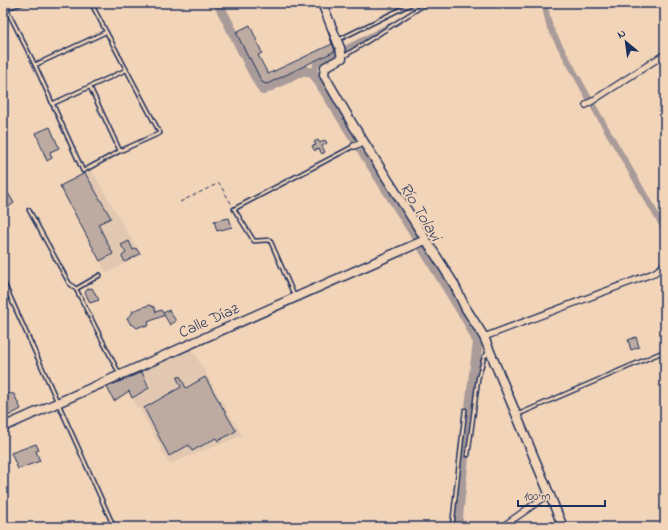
<svg xmlns="http://www.w3.org/2000/svg" width="668" height="530" font-family="'Indie Flower',sans-serif">
<style>
.built{fill:#e2c8b1}
.lines{fill:none;stroke-linecap:round;stroke-linejoin:round}
.canal{stroke:#a99b99;stroke-width:6}
.river{stroke:#a99b99;stroke-width:10}
.building{fill:#bdaba2;stroke:#1b2f5e}
.lane-casing{stroke:#1b2f5e;stroke-width:5.5}
.street-casing{stroke:#1b2f5e;stroke-width:8}
.secondary-casing{stroke:#1b2f5e;stroke-width:11}
.path{stroke:#1b2f5e;stroke-width:1;stroke-dasharray:4 3;stroke-linecap:butt}
.lane{stroke:#f2d4b8;stroke-width:2.5}
.street{stroke:#f2d4b8;stroke-width:5.5}
.secondary{stroke:#f2d4b8;stroke-width:8}
.labels{text-anchor:middle;dominant-baseline:central;stroke-width:4;stroke-linejoin:round;paint-order:stroke}
.street-label{font-size:16px;fill:#1b2f5e;stroke:#f2d4b8}
.water-label{font-size:17px;font-style:italic;fill:#37456a;stroke:#f2d4b8}
</style>
<rect width="100%" height="100%" fill="#f2d4b8"/>
<filter id="ink" filterUnits="userSpaceOnUse"><feTurbulence type="fractalNoise" baseFrequency=".025" numOctaves="2"/><feDisplacementMap in="SourceGraphic" scale="8" xChannelSelector="R" yChannelSelector="G"/><feConvolveMatrix kernelMatrix="1 2 1 2 8 2 1 2 1" color-interpolation-filters="sRGB"/></filter>
<g filter="url(#ink)">
<!-- built -->
<g class="built">
<path d="M91,169l49,85 -33,20 -47,-88z"/>
<path d="M192,349l50,87 -73,28 -30,-57 -2,1 -14,-31z"/>
</g>
<g class="lines">
<!-- canal -->
<g class="canal">
<path d="M544,3l6,25 42,76 73,126"/>
<path d="M314,74l2,-10 74,-38"/>
</g>
<!-- river -->
<path class="river" d="M218,3l37,73 8,14 41,-20 10,4 90,143 64,105 10,20 -13,105 -8,80"/>
</g>
<!-- building -->
<g class="building">
<path d="M250,25l12,28 -4,2 10,19 64,-30 -4,-12 7,19 -68,33 -3,-1 -2,-1 -12,-24 -1,1 -13,-27z"/>
<path d="M50,127l9,21 -9,4 2,6 -5,3 -11,-28z"/>
<path d="M318,140l2,3 5,-3 2,3 -5,3 3,6 -3,2 -3,-5 -1,1 -1,-1 -2,2 -3,-5 4,-1 -2,-3z"/>
<path d="M85,173l26,45 -13,6 15,30 -13,7 -40,-75z"/>
<path d="M8,193l6,10 -11,8v-15z"/>
<path d="M229,218l3,9 -15,4 -3,-10z"/>
<path d="M129,241l4,9 3,-2 4,6 -15,8 -3,-6 4,-3 -5,-8z"/>
<path d="M92,288l7,12 -9,3 -5,-11 3,-3z"/>
<path d="M149,305l5,2 2,5 5,-2 4,5 -17,7 1,3 -4,2 -1,-2 -7,3 -5,-4 -1,1 -4,-7 6,-5 -1,-2z"/>
<path d="M169,310l7,11 -6,4 -7,-12z"/>
<path d="M636,337l3,10 -8,3 -3,-10z"/>
<path d="M142,372l7,16 -17,10 -3,-7 -15,10 -7,-14z"/>
<path d="M180,376l6,12 19,-11 31,54 -18,10 -2,-3 -24,13 -3,-6 -20,11 -25,-48 37,-21 -4,-9z"/>
<path d="M3,393l11,1 7,15 -15,8 -1,-4 -2,1z"/>
<path d="M36,444l3,6 -3,1 4,10 -22,8 -7,-16z"/>
</g>
<g class="lines">
<!-- lane casing -->
<g class="lane-casing">
<g id="lane">
<path d="M23,3l-17,5 29,57 48,106 37,-20 40,-18 -69,-130"/>
<path d="M338,40l75,-37"/>
<path d="M343,57l84,-54"/>
<path d="M35,65l71,-33"/>
<path d="M90,87l30,64"/>
<path d="M52,104l74,-34"/>
<path d="M29,210l40,73 7,6 43,84"/>
<path d="M3,281l111,246"/>
<path d="M76,289l24,-14"/>
<path d="M294,295l-24,-55 -16,1 -20,-32 120,-63"/>
<path d="M519,414l146,-63"/>
<path d="M468,455l10,-76 6,-22 4,-4"/>
<path d="M452,527l13,-117"/>
</g>
</g>
<!-- street casing -->
<g class="street-casing">
<g id="street">
<path d="M586,105l79,-51"/>
<path d="M354,146l10,-4"/>
<path d="M484,337l170,-64 11,-8"/>
<path d="M502,527l47,-33"/>
</g>
</g>
<!-- secondary casing -->
<g class="secondary-casing">
<g id="secondary">
<path d="M322,3l18,45 2,10 -17,9 -1,8 29,50 101,159 11,23 19,30 79,190"/>
<path d="M3,427l422,-187"/>
</g>
</g>
<!-- path -->
<path class="path" d="M180,202l39,-19 13,22"/>
<!-- lane -->
<use href="#lane" class="lane"/>
<!-- street -->
<use href="#street" class="street"/>
<!-- secondary -->
<use href="#secondary" class="secondary"/>
</g>
</g>
<g class="labels">
<!-- street labels -->
<g class="street-label">
<text transform="translate(209 321) rotate(-24)">Calle Díaz</text>
</g>
<!-- water labels -->
<g class="water-label">
<text transform="translate(420 212) rotate(59)">Río Tolavi</text>
</g>
</g>
<!-- margin -->
<rect width="668" height="530" fill="none" stroke="#f2d4b8" stroke-width="16"/>
<rect x="8" y="8" width="652" height="514" fill="none" stroke="#1b2f5e" stroke-width="1.5" filter="url(#ink)"/>
<!-- north arrow -->
<g transform="translate(626 42) rotate(331)" stroke="#f2d4b8" stroke-width="3" paint-order="stroke">
<path d="M0-3L7 15L0 10L-7 15Z" fill="#1b2f5e"/>
<text y="-6" font-size="11" font-weight="bold" text-anchor="middle" fill="#1b2f5e">N</text>
</g>
<!-- scale -->
<path d="M518 500v6h87v-6" fill="none" stroke="#1b2f5e" stroke-width="2"/>
<text x="524" y="500" font-size="12" fill="#1b2f5e" stroke="#f2d4b8" stroke-width="3" paint-order="stroke">100 m</text>
</svg>
